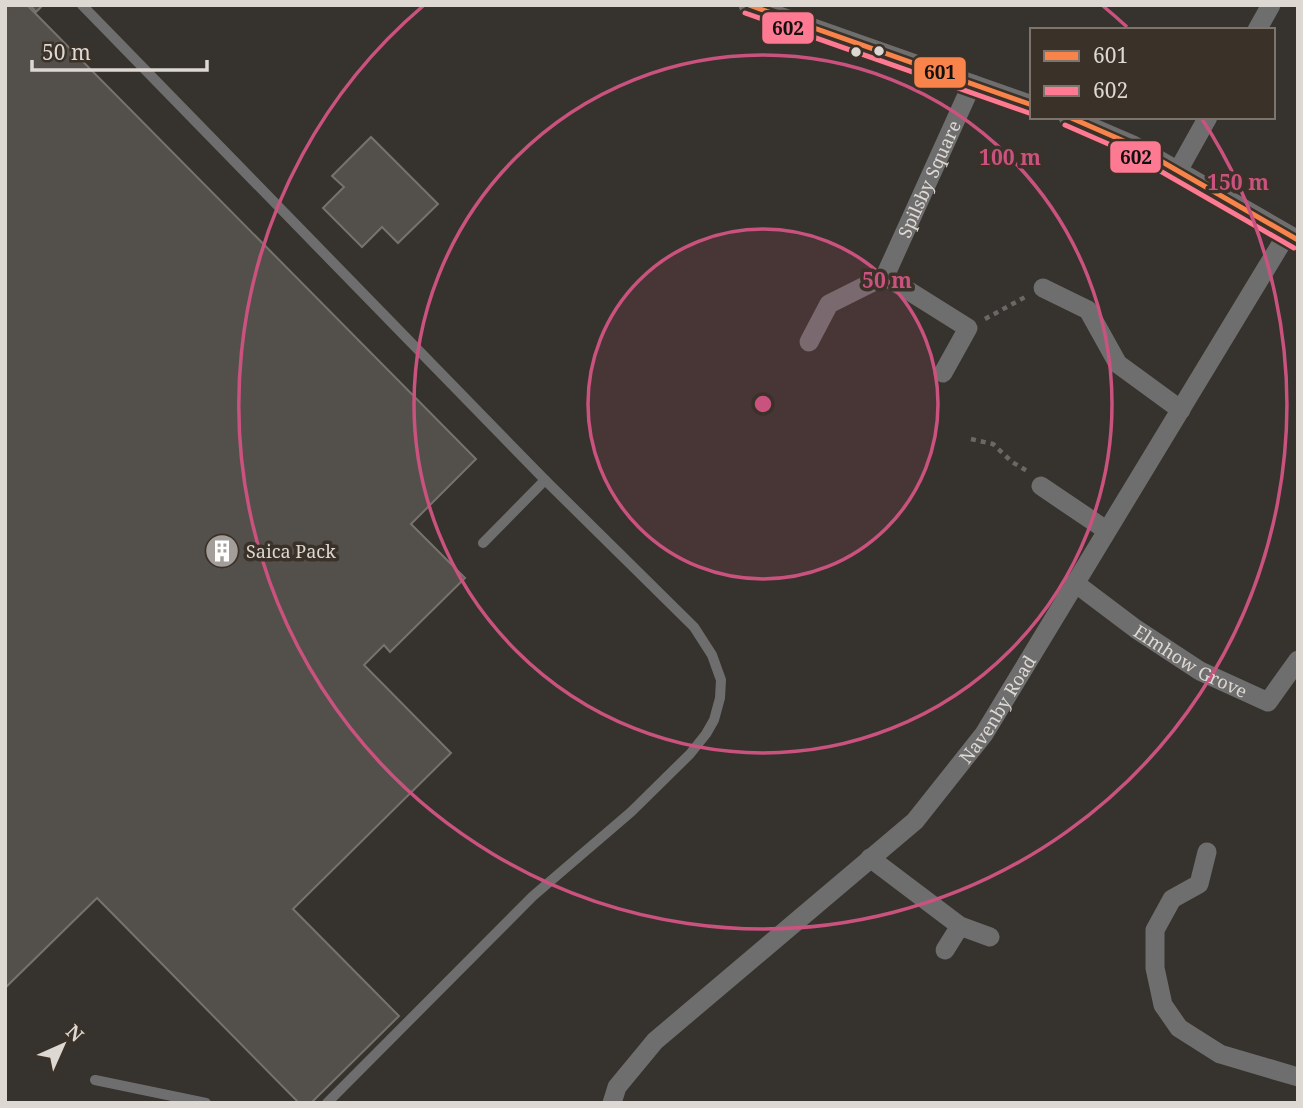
<svg xmlns="http://www.w3.org/2000/svg" width="1303" height="1108" font-family="'Noto Serif',serif">
<style>
.building{fill:#53504b;stroke:#76726e;stroke-width:2}
.lines{fill:none;stroke-linecap:round;stroke-linejoin:round}
.path{stroke:#6a6867;stroke-width:4.5;stroke-dasharray:5 5;stroke-linecap:butt}
.service{stroke:#6f6e6e;stroke-width:10}
.minor{stroke:#6f6e6e;stroke-width:19}
.bus-1-casing{stroke:#3a3229;stroke-width:10}
.bus-2-casing{stroke:#3a3229;stroke-width:10}
.bus-1{stroke:#f8844c;stroke-width:5}
.bus-2{stroke:#fe7a93;stroke-width:5}
.ring{fill:none;stroke:#ca527f;stroke-width:3.5}
.bus-dot{fill:#ded8d3;stroke:#3a3229;stroke-width:2.5}
.labels{text-anchor:middle;dominant-baseline:central;stroke-width:7;stroke-linejoin:round;paint-order:stroke}
.street-label{font-size:18px;fill:#ded8d3;stroke:#3a3229}
.poi-label{font-size:18px;fill:#ded8d3;stroke:#3a3229;text-anchor:start}
.centre{fill:#ca527f;stroke:#3a3229;stroke-width:3.5}
.ring-label{font-size:21px;text-anchor:middle;font-weight:bold;fill:#ca527f;stroke:#3a3229;stroke-width:7;stroke-linejoin:round;paint-order:stroke}
.line-badge{stroke:#3a3229;stroke-width:2.5}
.pale-badge-label{font-size:19px;text-anchor:middle;font-weight:bold;fill:#111}
</style>
<rect width="100%" height="100%" fill="#36322d"/>
<!-- building -->
<g class="building">
<path d="M5,5h22l449,454 -65,65 54,54 -75,74 -6,-7 -20,20 87,88 -158,156 106,107 -88,87h-12l-202,-205 -92,90z"/>
<path d="M30,5h13l-7,7z"/>
<path d="M371,137l67,67 -40,39 -16,-16 -20,20 -39,-39 21,-21 -12,-11z"/>
</g>
<g class="lines">
<!-- path -->
<g class="path">
<path d="M985,319l42,-23"/>
<path d="M971,439l22,5 19,18 17,10"/>
</g>
<!-- service -->
<g class="service">
<path d="M82,5l463,475 149,147 18,28 9,25 -1,18 -6,22 -8,14 -16,20 -59,58 -98,84 -206,207"/>
<path d="M483,543l62,-63"/>
<path d="M95,1080l111,23"/>
</g>
<!-- minor -->
<g class="minor">
<path d="M748,5l284,100"/>
<path d="M1257,30l14,-25"/>
<path d="M1068,117l65,28 165,95"/>
<path d="M1179,169l29,-52"/>
<path d="M1043,288l45,22 30,54 63,46"/>
<path d="M809,342l20,-38 56,-28"/>
<path id="s1" d="M943,373l25,-45 -83,-52 87,-192"/>
<path d="M1041,486l65,44"/>
<path id="s2" d="M1075,583l61,46 64,42 68,31 30,-42"/>
<path d="M1207,852l-8,32 -27,15 -17,31v38l8,37 16,23 41,26 78,23"/>
<path d="M870,858l90,68 30,11"/>
<path d="M945,950l15,-24"/>
<path id="s3" d="M612,1103l5,-16 38,-46 260,-220 69,-87 303,-500"/>
</g>
<!-- bus-1 casing -->
<g class="bus-1-casing">
<g id="bus-1">
<path d="M749,5l283,100"/>
<path d="M1069,117l64,28 165,95"/>
</g>
</g>
<!-- bus-2 casing -->
<g class="bus-2-casing">
<g id="bus-2">
<path d="M745,13l284,100"/>
<path d="M1065,125l64,28 165,95"/>
</g>
</g>
<!-- bus-1 -->
<use href="#bus-1" class="bus-1"/>
<!-- bus-2 -->
<use href="#bus-2" class="bus-2"/>
</g>
<!-- distance rings -->
<circle cx="763" cy="404" r="175" fill="#ca527f" fill-opacity=".12"/>
<g class="ring">
<circle cx="763" cy="404" r="175"/>
<circle cx="763" cy="404" r="349"/>
<path d="M1103 6A524 524 0 0 1 1127 27M1202 119A524 524 0 1 1 423 6"/>
</g>
<!-- icons -->
<defs>
<g id="building-disc" transform="scale(1.75)"><circle r="9.5" fill="#a39e99" stroke="#3a3229"/><path d="M-4-6H4V6H1V3H-1V6H-4ZM-2.5-4.3h1.7v1.8h-1.7ZM.8-4.3h1.7v1.8H.8ZM-2.5-1h1.7V.8h-1.7ZM.8-1h1.7V.8H.8Z" fill="#fff"/></g>
</defs>
<g fill-rule="evenodd">
<use href="#building-disc" x="222" y="551"/>
</g>
<!-- markers -->
<g class="bus-dot">
<circle cx="879" cy="51" r="6"/>
<circle cx="856" cy="52" r="6"/>
</g>
<g class="labels">
<!-- street labels -->
<g class="street-label">
<text stroke="none"><textPath href="#s1" startOffset="256">Spilsby Square</textPath></text>
<text stroke="none"><textPath href="#s2" startOffset="140">Elmhow Grove</textPath></text>
<text stroke="none"><textPath href="#s3" startOffset="556">Navenby Road</textPath></text>
</g>
<!-- poi labels -->
<g class="poi-label">
<text x="246" y="551">Saica Pack</text>
</g>
</g>
<circle cx="763" cy="404" r="10" class="centre"/>
<g class="ring-label">
<text x="1010" y="165">100 m</text>
<text x="1238" y="190">150 m</text>
<text x="887" y="288">50 m</text>
</g>
<g class="line-badge">
<rect x="761" y="11" width="54" height="34" rx="7" fill="#fe7a93"/>
<rect x="913" y="56" width="54" height="33" rx="7" fill="#f8844c"/>
<rect x="1109" y="140" width="53" height="34" rx="7" fill="#fe7a93"/>
</g>
<g class="pale-badge-label">
<text x="788" y="35">602</text>
<text x="940" y="79">601</text>
<text x="1136" y="164">602</text>
</g>
<!-- border -->
<rect width="1303" height="1108" fill="none" stroke="#ded8d3" stroke-width="14"/>
<!-- legend -->
<rect x="1030" y="28" width="245" height="91" fill="#3a3229" stroke="#7c746d" stroke-width="2"/>
<rect x="1044" y="51" width="35" height="10" fill="#f8844c" stroke="#7c746d" stroke-width="2"/>
<text x="1093" y="63" font-size="21" fill="#ded8d3">601</text>
<rect x="1044" y="86" width="35" height="10" fill="#fe7a93" stroke="#7c746d" stroke-width="2"/>
<text x="1093" y="98" font-size="21" fill="#ded8d3">602</text>
<!-- north arrow -->
<g transform="translate(63 1045) rotate(45)" stroke="#3a3229" stroke-width="5" paint-order="stroke">
<path d="M0-5L12 26L0 18L-12 26Z" fill="#ded8d3"/>
<text y="-10" font-size="19" font-weight="bold" text-anchor="middle" fill="#ded8d3">N</text>
</g>
<!-- scale -->
<path d="M32 60v10h175v-10" fill="none" stroke="#ded8d3" stroke-width="3.5"/>
<text x="42" y="60" font-size="21" fill="#ded8d3" stroke="#3a3229" stroke-width="5" paint-order="stroke">50 m</text>
</svg>
